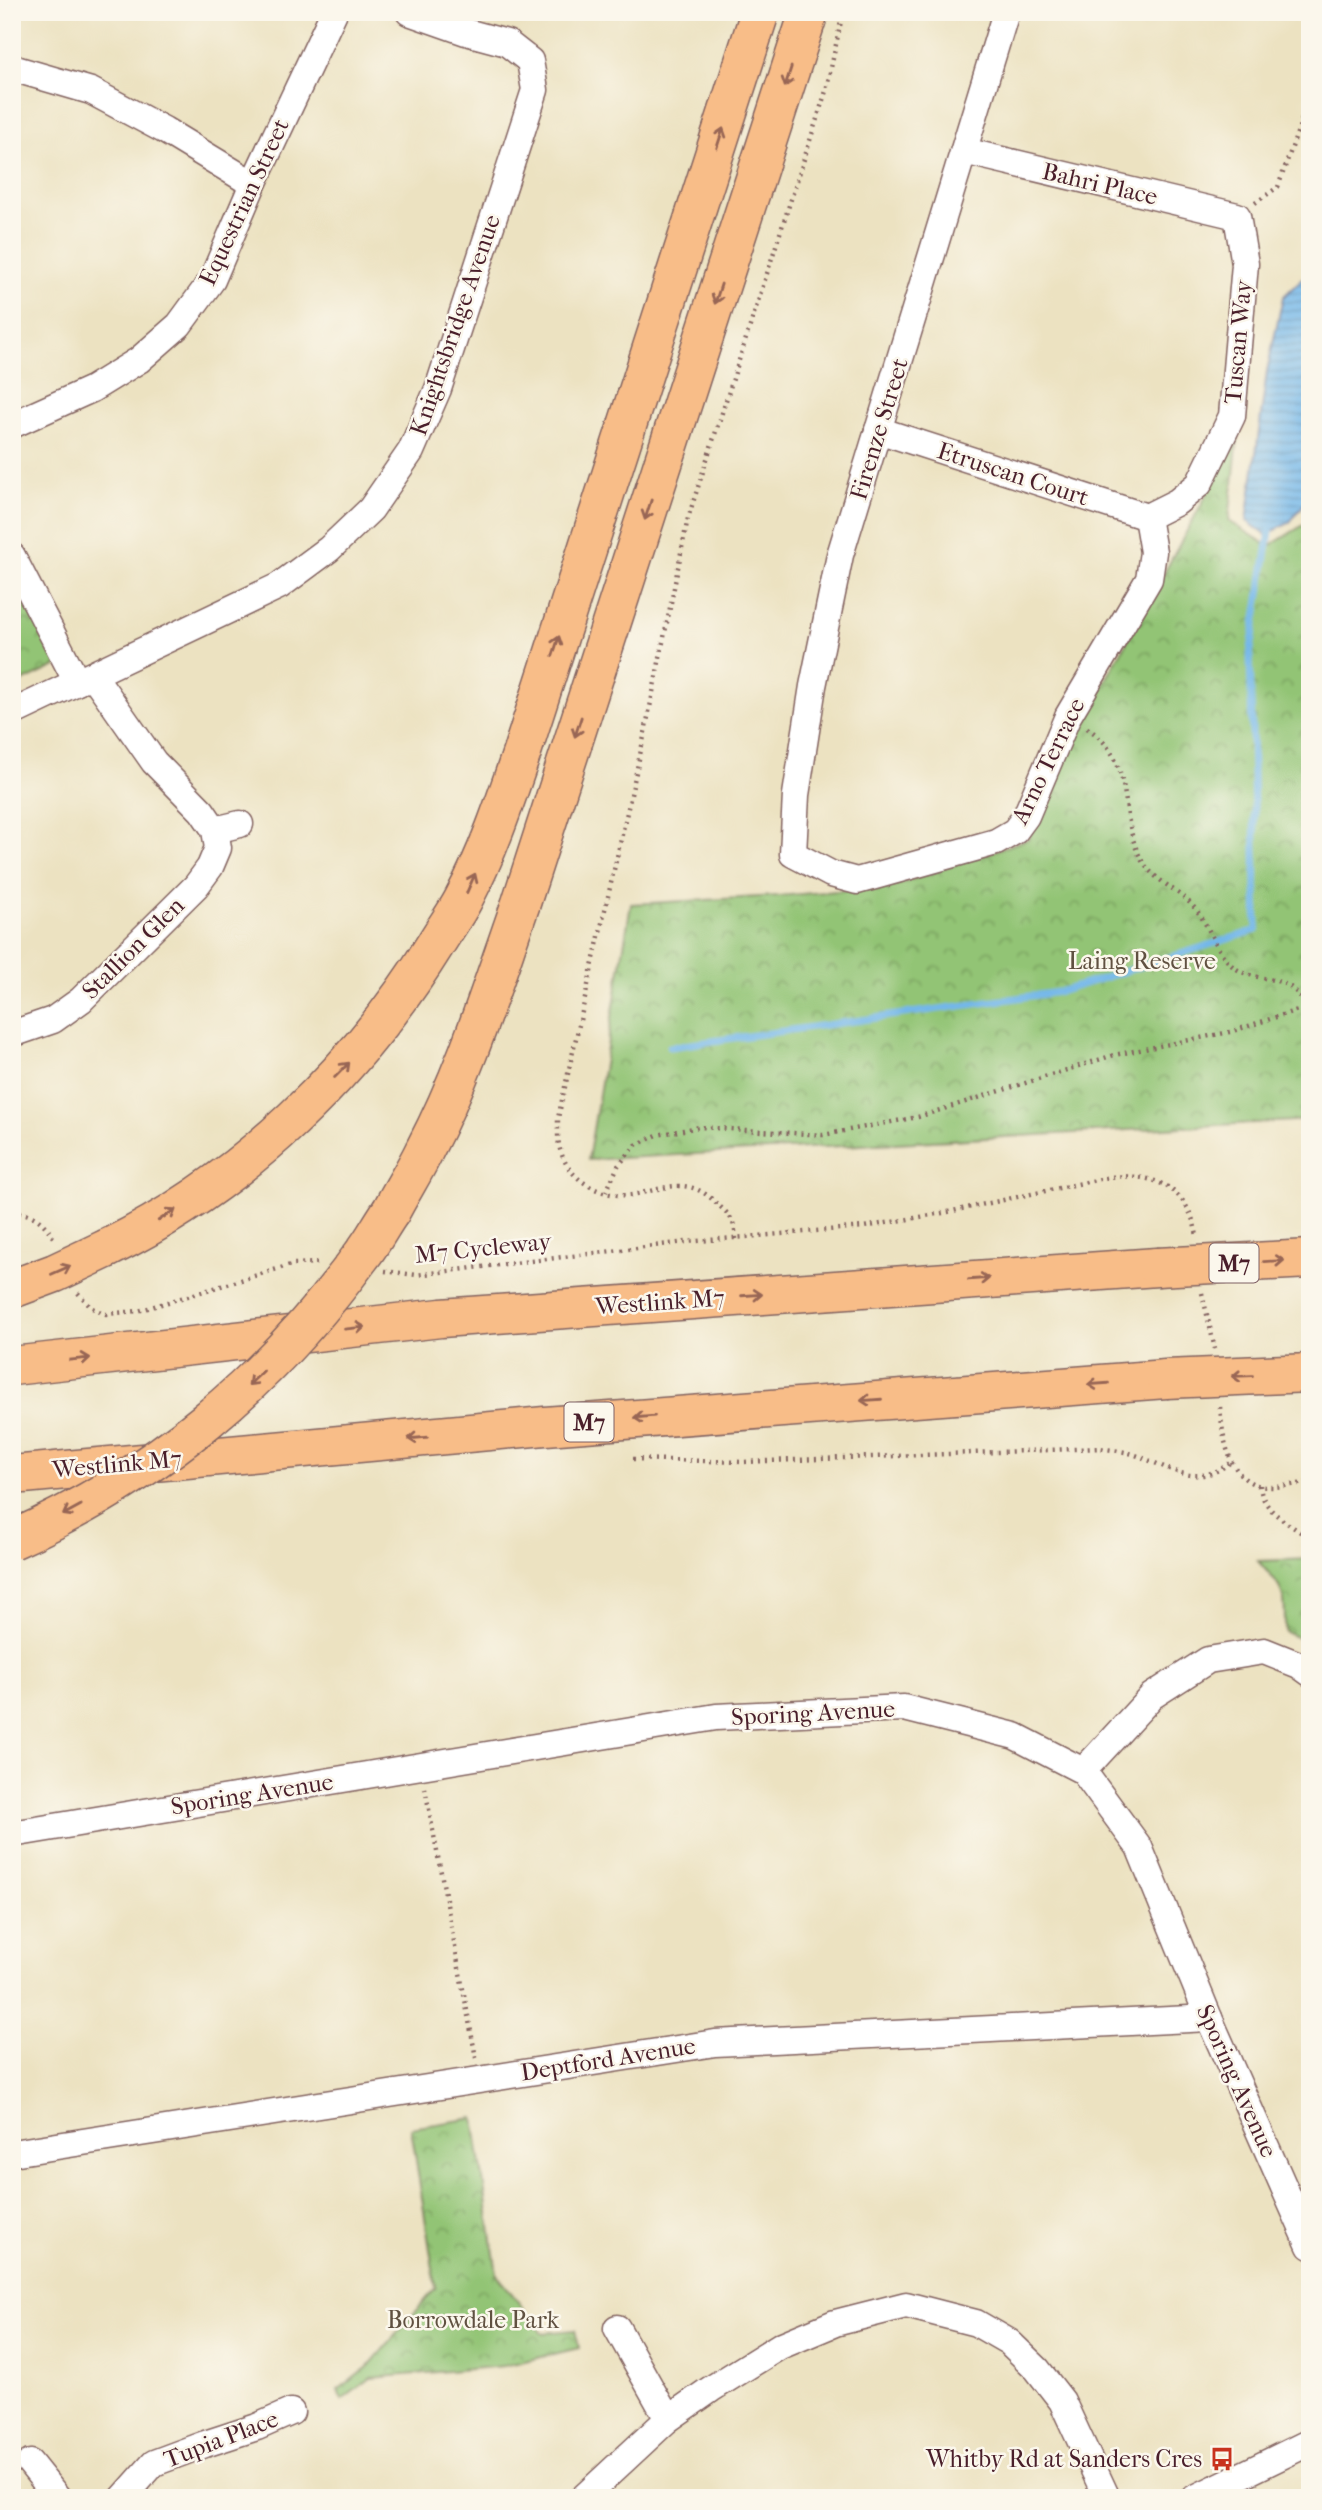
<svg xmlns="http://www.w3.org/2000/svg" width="1322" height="2510" font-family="'IM FELL French Canon',serif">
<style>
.park{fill:url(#park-crowns);stroke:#6e7250;stroke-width:2}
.water{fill:url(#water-rules);stroke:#5e6b8a;stroke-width:2}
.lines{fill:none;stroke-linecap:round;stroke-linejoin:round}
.stream{stroke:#73b7e9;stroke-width:7}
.minor-casing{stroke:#836360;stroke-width:29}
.highway-casing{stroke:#836360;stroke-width:41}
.path{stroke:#836360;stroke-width:4.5;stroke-dasharray:2 5;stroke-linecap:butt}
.minor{stroke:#fff;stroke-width:26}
.highway{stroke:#f8bd88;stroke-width:38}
.highway-bridge-casing{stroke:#836360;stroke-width:41;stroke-linecap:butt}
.highway-bridge{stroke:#f8bd88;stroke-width:38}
.oneway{stroke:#986655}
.labels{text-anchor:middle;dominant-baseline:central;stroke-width:5;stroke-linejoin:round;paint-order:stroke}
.shield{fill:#fbf7ec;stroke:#7f6065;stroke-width:2}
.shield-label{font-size:23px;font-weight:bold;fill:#4a1f2b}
.street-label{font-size:24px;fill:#4a1f2b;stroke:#fbf7ec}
.park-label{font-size:24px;fill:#605141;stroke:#fbf7ec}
.poi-label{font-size:24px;fill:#4a1f2b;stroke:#fbf7ec;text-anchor:end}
</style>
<defs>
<pattern id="park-crowns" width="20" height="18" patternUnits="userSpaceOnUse" patternTransform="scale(1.75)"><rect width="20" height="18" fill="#92c474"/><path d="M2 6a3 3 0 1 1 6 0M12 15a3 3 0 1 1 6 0" fill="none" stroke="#799f5f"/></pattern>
<pattern id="water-rules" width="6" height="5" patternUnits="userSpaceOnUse" patternTransform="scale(1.75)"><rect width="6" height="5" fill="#73b7e9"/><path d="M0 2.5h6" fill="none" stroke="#6094bd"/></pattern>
</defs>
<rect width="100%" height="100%" fill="#fbf7ec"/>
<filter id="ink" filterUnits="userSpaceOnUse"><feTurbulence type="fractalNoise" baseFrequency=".0143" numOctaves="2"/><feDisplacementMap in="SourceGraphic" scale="14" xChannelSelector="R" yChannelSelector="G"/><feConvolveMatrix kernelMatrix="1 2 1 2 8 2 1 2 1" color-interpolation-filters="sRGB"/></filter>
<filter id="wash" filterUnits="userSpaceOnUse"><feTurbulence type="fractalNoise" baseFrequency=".00686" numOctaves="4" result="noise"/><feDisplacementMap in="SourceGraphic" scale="28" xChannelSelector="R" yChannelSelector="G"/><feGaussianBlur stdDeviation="1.57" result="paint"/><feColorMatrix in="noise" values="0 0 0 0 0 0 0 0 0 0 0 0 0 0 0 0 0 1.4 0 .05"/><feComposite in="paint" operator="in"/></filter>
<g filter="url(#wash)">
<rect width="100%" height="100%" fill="#ece2c1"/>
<!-- park -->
<g class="park">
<path d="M1238,437l-9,84 40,25 41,-25v599l-722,40 43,-256 147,-8 116,-10 134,-47 49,-106z"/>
<path d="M12,576l48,88 -48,23z"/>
<path d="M1310,1559v84l-25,-11c0,-42 0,-40 -27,-71z"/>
<path d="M474,2118l23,156 45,59 33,-3 4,18 -75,18 -133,12 -29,22 -4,-10 30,-23 68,-79 -25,-160z"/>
</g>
<!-- water -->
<path class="water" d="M1304,277l6,4 -1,217 -20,25 -23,12 -19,-14 20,-150 16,-74z"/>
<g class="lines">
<!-- stream -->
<path class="stream" d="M670,1047l389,-55 198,-62 -7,-275 21,-130"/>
</g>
</g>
<g filter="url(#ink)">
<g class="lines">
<!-- minor casing -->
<g class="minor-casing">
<g id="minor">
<path d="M1006,12l-166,543 -27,131 -17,109 -3,59 38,20 26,7 139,-39 19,-11 11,-15 42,-100 81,-137 4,-27 -6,-35"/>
<path d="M12,68l79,23 73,39 89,54"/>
<path d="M964,151l273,65 8,48 -13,152 -33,68 -22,18 -30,15"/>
<path d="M12,425l80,-36 47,-29 40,-35 33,-45 41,-96 81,-172"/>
<path d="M878,430l269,87"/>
<path d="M12,556l65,126"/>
<path d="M12,713l267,-127 50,-37 42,-40 40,-58 27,-62 97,-299 -5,-29 -23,-18 -41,-11 -57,-20"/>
<path d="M215,830l25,-6"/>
<path d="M12,1034l41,-14 28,-20 115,-114 14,-19 8,-19 -3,-18 -13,-19 -48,-49 -61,-87"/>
<path d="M1083,1771l69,-75 56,-36 56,-9 35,14 11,8"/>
<path d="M12,1834l704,-117 188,-9 111,28 68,35 56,76 70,171 101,228"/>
<path d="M12,2153l703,-110 494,-25"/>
<path d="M617,2328l51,91"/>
<path d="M30,2463l28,35"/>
<path d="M123,2498l31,-35 51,-19 52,-17 34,-15"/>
<path d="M583,2498l85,-79 43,-30 69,-43 55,-23 71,-18 70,18 33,19 28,27 25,32 45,97"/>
<path d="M1195,2498l115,-56"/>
</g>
</g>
<!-- highway casing -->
<g class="highway-casing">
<g id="highway">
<path d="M391,1211c11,-21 24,-41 34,-62 41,-78 67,-164 96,-246l288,-891"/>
<path d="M108,1248c135,-66 248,-176 327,-303 9,-15 20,-30 28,-45 25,-47 42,-98 59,-148l238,-740"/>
<path d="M12,1366l429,-48 716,-51"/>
<path d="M12,1475l533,-49 621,-47"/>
</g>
</g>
<!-- path -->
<g class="path">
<path d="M1255,203l23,-16 32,-91"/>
<path d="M1087,728c50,33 30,83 53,129 10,21 35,31 51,47 15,15 21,37 34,54 23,32 64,7 81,50"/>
<path d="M606,1192l12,-26 18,-21 21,-10 42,-8 124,8 95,-18 196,-62 116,-23 80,-26"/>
<path d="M12,1212c22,1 32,9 43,29"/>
<path d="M736,1239c-2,-20 -5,-23 -20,-36 -7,-7 -16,-14 -27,-16 -19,-4 -38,5 -58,8 -28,3 -59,-13 -69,-40 -5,-11 -4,-25 -4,-37l86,-381 44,-219 138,-427 17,-79"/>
<path d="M385,1271l31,4 270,-33 178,-15 84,-15 162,-35c45,-4 78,10 87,59"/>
<path d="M78,1293l14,15 14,6 32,-3 156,-47 23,-1"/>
<path d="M1202,1293l13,56"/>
<path d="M1220,1407c3,31 8,80 51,80 13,0 26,-3 39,-5"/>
<path d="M633,1459l110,3 357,-14c11,2 23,3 33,6 37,13 62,36 98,8"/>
<path d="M1260,1485c1,25 27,37 46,51l4,6"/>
<path d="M425,1788l51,270"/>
</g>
<!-- minor -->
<use href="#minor" class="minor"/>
<!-- highway -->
<use href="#highway" class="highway"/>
<!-- highway-bridge casing -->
<g class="highway-bridge-casing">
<g id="highway-bridge">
<path d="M1157,1267l153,-8"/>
<path d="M12,1289l43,-16 53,-25"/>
<path d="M1166,1379l144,-6"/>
<path d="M12,1540c144,-64 257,-158 350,-285 11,-14 19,-30 29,-44"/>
</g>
</g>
<!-- highway-bridge -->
<use href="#highway-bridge" class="highway-bridge"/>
</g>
<!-- one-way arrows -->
<defs><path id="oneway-shaft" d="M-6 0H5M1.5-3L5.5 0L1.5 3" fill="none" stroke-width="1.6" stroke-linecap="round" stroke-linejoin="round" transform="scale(1.75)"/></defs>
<g class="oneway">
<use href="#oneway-shaft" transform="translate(788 77) rotate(108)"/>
<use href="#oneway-shaft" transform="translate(720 138) rotate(-72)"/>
<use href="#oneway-shaft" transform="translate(718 294) rotate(108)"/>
<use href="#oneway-shaft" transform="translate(648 510) rotate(108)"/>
<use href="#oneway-shaft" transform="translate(556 646) rotate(-72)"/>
<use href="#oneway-shaft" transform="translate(578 727) rotate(108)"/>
<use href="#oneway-shaft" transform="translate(471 883) rotate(-66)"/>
<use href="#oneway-shaft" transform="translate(342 1070) rotate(-45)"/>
<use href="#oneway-shaft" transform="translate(167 1215) rotate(-33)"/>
<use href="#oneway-shaft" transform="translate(1274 1261) rotate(-3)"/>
<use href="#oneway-shaft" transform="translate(61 1270) rotate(-24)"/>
<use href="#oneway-shaft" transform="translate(979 1279) rotate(-4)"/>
<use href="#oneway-shaft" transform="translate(752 1295) rotate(-4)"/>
<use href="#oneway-shaft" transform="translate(355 1328) rotate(-6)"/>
<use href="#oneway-shaft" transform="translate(80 1359) rotate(-6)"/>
<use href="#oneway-shaft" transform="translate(1242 1376) rotate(178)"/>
<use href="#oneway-shaft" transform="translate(256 1378) rotate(136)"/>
<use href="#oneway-shaft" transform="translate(1098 1384) rotate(176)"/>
<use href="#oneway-shaft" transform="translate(871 1400) rotate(176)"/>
<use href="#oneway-shaft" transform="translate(644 1417) rotate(175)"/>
<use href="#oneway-shaft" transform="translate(418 1438) rotate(175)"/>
<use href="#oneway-shaft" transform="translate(72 1510) rotate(151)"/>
</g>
</g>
<!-- icons -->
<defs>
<g id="bus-bare" transform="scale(1.89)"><path d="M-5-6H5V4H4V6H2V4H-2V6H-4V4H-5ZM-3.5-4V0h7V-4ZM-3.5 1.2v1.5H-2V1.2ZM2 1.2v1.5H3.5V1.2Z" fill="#c8321e" stroke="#fbf7ec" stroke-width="2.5" paint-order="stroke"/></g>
</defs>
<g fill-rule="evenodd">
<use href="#bus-bare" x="1222" y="2459"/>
</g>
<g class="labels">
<!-- shield labels -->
<g class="shield">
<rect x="1209.5" y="1243.5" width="49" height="39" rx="5"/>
<rect x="564.5" y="1402.5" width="49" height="39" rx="5"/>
</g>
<g class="shield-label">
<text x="1234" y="1263">M7</text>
<text x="589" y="1422">M7</text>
</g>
<!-- street labels -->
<g class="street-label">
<text transform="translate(1100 184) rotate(13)">Bahri Place</text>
<text transform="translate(244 202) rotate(-65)">Equestrian Street</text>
<text transform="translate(455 325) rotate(-71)">Knightsbridge Avenue</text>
<text transform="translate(1238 342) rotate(-85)">Tuscan Way</text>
<text transform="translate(879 429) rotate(-73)">Firenze Street</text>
<text transform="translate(1013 474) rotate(18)">Etruscan Court</text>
<text transform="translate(1048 761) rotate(-64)">Arno Terrace</text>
<text transform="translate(133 948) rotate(-45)">Stallion Glen</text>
<text transform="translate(483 1248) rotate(-6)">M7 Cycleway</text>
<text transform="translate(660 1302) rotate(-4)">Westlink M7</text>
<text transform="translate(117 1464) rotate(-5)">Westlink M7</text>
<text transform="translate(813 1713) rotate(-3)">Sporing Avenue</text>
<text transform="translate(252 1794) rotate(-9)">Sporing Avenue</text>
<text transform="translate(608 2059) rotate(-9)">Deptford Avenue</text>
<text transform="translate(1237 2081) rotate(66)">Sporing Avenue</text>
<text transform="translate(221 2439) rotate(-21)">Tupia Place</text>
</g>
<!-- park labels -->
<g class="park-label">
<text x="1142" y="961">Laing Reserve</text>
<text x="473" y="2320">Borrowdale Park</text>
</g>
<!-- poi labels -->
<g class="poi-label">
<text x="1202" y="2459">Whitby Rd at Sanders Cres</text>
</g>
</g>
<!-- margin -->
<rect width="1322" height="2510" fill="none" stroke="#fbf7ec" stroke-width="42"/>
</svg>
